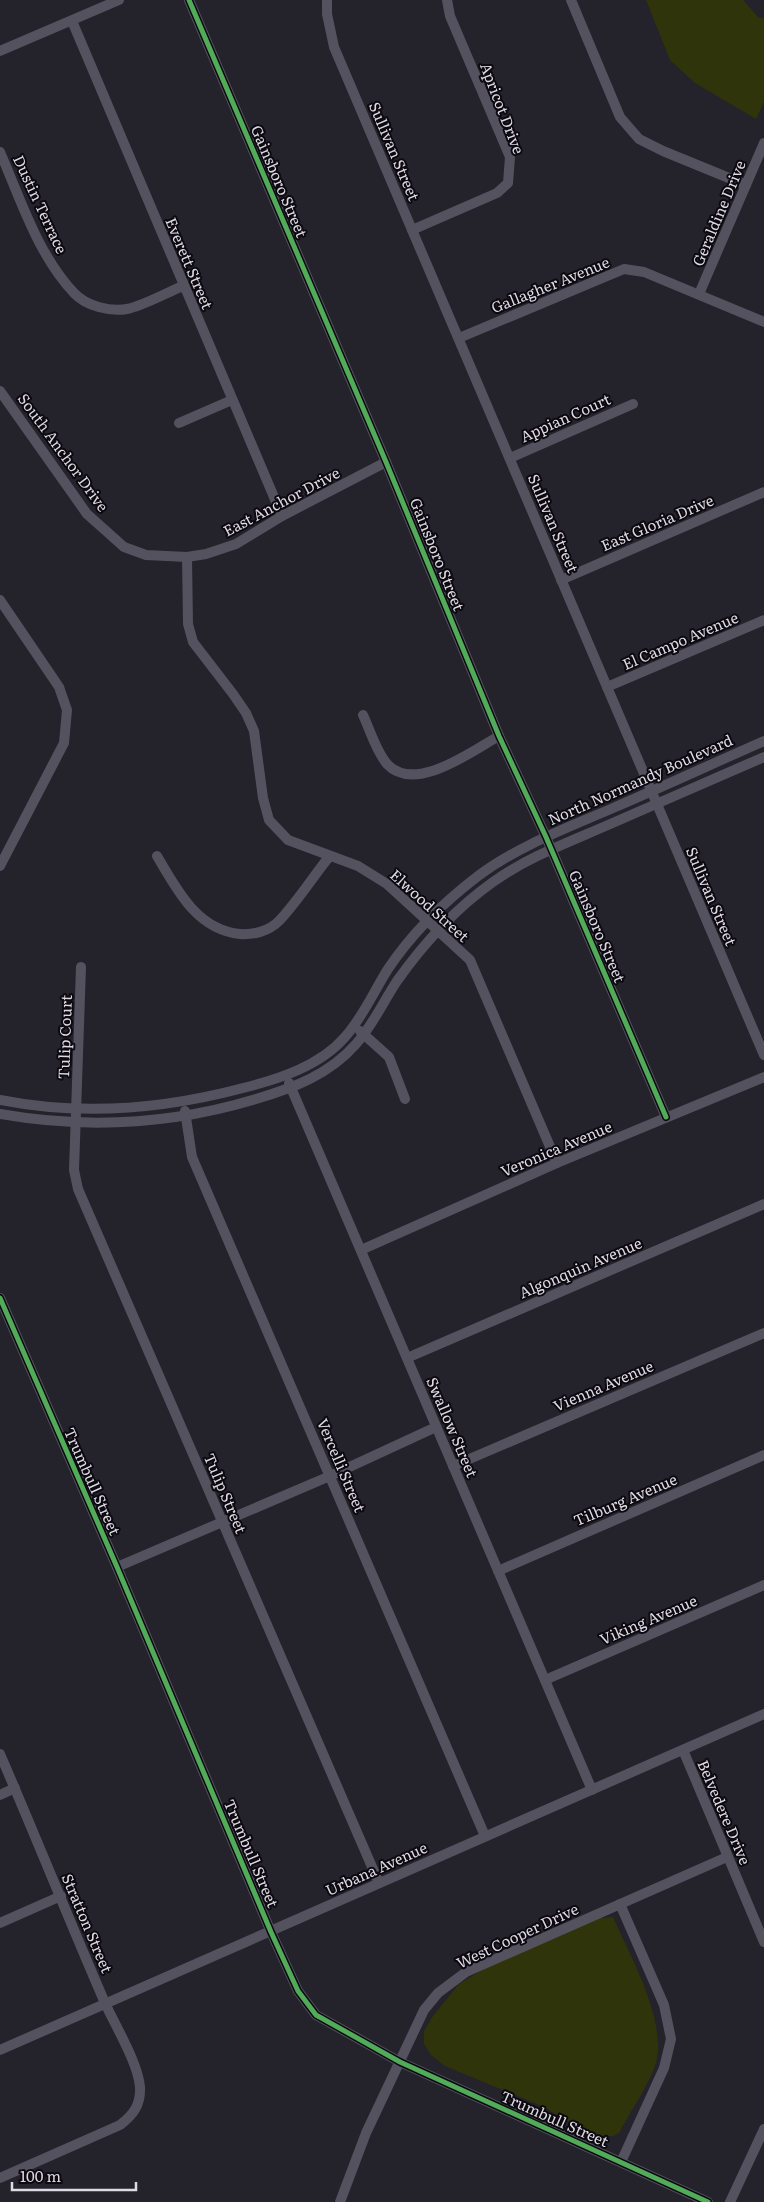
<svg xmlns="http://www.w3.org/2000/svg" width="764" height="2202" font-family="Literata,serif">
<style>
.green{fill:#30340a}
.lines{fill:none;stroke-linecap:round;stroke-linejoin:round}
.minor{stroke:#54525f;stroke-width:10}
.cycleway-casing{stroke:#0c0a10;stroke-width:8}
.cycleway{stroke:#51ab58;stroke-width:5}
.labels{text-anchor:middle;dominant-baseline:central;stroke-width:4;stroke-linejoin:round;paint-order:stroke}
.street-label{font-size:15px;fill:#dcdae3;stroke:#0c0a10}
</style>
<rect width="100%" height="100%" fill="#24222a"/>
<!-- green -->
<g class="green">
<path d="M646,0h97l16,18h5v84l-8,17 -61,-36 -25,-23z"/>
<path d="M613,1917c17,39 58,110 41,152 -9,22 -24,43 -35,64l-6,3h-13l-21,-8 -35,-21 -99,-41 -14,-11 -7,-11v-13l9,-15 26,-32 30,-18 110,-48z"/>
</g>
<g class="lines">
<!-- minor -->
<g class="minor">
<path d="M189,0l197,462 113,274 47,101 120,280"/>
<path d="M327,0v14l7,33 430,1008"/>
<path d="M571,0l49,117 19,22 24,12 83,34"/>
<path d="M72,21l210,495"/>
<path d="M0,51l119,-51"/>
<path d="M0,152c21,48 38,103 74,141 12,13 36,19 53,16 16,-3 41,-17 56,-23"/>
<path d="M412,230l85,-37 11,-10 2,-26 -60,-141 -3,-16"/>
<path d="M699,294l65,-151"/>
<path d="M459,338l165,-69 20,3 120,50"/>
<path d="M0,391l87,123 37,33 22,8 41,2 19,-3 30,-10 46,-28 104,-54"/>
<path d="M179,423l53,-23"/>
<path d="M510,458l123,-54"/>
<path d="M187,557l1,67 5,18 40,52 13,19 8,18 9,67 6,22 19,20 70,26 29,18 83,76 87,203"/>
<path d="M561,580l203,-88"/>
<path d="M0,600l59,87 8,23 -3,33 -64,123"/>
<path d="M607,687l157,-67"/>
<path d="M363,715c7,15 13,36 24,49 28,30 85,-13 112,-28"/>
<path d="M157,856c20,34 40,74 83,78 14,1 29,-3 39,-13 18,-19 33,-43 50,-64"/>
<path d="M81,967l-7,203 4,19 301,694"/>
<path d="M360,1031l29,26 16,42"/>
<path d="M289,1083l303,707"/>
<path d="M0,1100c81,16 164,9 243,-12 36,-9 77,-22 102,-51 18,-20 29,-46 43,-68 24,-36 56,-67 90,-93 40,-30 89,-48 135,-68 51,-22 101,-45 151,-67"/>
<path d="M185,1111l7,46 293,679"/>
<path d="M0,1114c85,15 173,10 256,-15 37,-11 73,-24 100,-55 17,-19 27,-42 41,-63 27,-38 58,-72 96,-99 35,-25 76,-40 115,-57 52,-23 104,-45 156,-68"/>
<path d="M361,1250l196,-87 207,-86"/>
<path d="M0,1298l117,269 154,365 27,59 18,24 84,47 308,140"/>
<path d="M407,1358l357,-154"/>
<path d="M453,1466l311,-133"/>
<path d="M117,1567l213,-91 106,-49"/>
<path d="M498,1571l266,-116"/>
<path d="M545,1680l219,-95"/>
<path d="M683,1750l81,192"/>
<path d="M0,1754c36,83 69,166 105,249 11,24 33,60 35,84 1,18 -7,28 -20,38l-120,53"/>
<path d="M0,1795l15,-7"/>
<path d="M620,1904l44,101 7,34 -7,29 -43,94"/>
<path d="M0,1923l61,-27"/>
<path d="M0,2050l764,-336"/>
<path d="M340,2202l26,-69 58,-123 14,-17 28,-21 261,-115"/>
<path d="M730,2202l34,-73"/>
</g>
<!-- cycleway casing -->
<g class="cycleway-casing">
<g id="cycleway">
<path d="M189,0l197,462 113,274 47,101 120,280"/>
<path d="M0,1298l117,269 154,365 27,59 18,24 84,47 308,140"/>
</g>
</g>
<!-- cycleway -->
<use href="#cycleway" class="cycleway"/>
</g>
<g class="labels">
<!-- street labels -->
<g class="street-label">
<text transform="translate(503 108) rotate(69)">Apricot Drive</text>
<text transform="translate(395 151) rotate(67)">Sullivan Street</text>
<text transform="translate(280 181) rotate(67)">Gainsboro Street</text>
<text transform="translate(41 204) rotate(65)">Dustin Terrace</text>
<text transform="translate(718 213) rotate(-67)">Geraldine Drive</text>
<text transform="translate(190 263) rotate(67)">Everett Street</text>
<text transform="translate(550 284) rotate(-22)">Gallagher Avenue</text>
<text transform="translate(565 417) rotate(-24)">Appian Court</text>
<text transform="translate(64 452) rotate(54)">South Anchor Drive</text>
<text transform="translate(281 501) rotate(-28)">East Anchor Drive</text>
<text transform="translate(657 522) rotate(-23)">East Gloria Drive</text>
<text transform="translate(554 523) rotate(67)">Sullivan Street</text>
<text transform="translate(438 554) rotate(68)">Gainsboro Street</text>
<text transform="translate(680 640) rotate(-23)">El Campo Avenue</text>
<text transform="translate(640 779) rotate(-24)">North Normandy Boulevard</text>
<text transform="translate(712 896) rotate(67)">Sullivan Street</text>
<text transform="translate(430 905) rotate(42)">Elwood Street</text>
<text transform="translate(598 926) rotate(67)">Gainsboro Street</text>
<text transform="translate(64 1037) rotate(-88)">Tulip Court</text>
<text transform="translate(556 1148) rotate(-23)">Veronica Avenue</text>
<text transform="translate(580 1267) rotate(-23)">Algonquin Avenue</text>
<text transform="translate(603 1385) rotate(-23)">Vienna Avenue</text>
<text transform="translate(453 1427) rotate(67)">Swallow Street</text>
<text transform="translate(342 1465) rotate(67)">Vercelli Street</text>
<text transform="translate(93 1481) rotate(66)">Trumbull Street</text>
<text transform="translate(226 1493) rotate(67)">Tulip Street</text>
<text transform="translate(625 1499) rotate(-23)">Tilburg Avenue</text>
<text transform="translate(648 1619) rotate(-23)">Viking Avenue</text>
<text transform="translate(725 1812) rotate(67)">Belvedere Drive</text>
<text transform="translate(252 1853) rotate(67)">Trumbull Street</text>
<text transform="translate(376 1868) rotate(-24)">Urbana Avenue</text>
<text transform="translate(88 1923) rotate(67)">Stratton Street</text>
<text transform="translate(517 1935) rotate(-25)">West Cooper Drive</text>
<text transform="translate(555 2118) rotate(24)">Trumbull Street</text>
</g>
</g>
<!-- scale -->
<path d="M12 2182v8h124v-8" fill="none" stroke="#dcdae3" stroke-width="2.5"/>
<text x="20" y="2182" font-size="15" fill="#dcdae3" stroke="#0c0a10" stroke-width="4" paint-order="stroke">100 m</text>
</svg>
